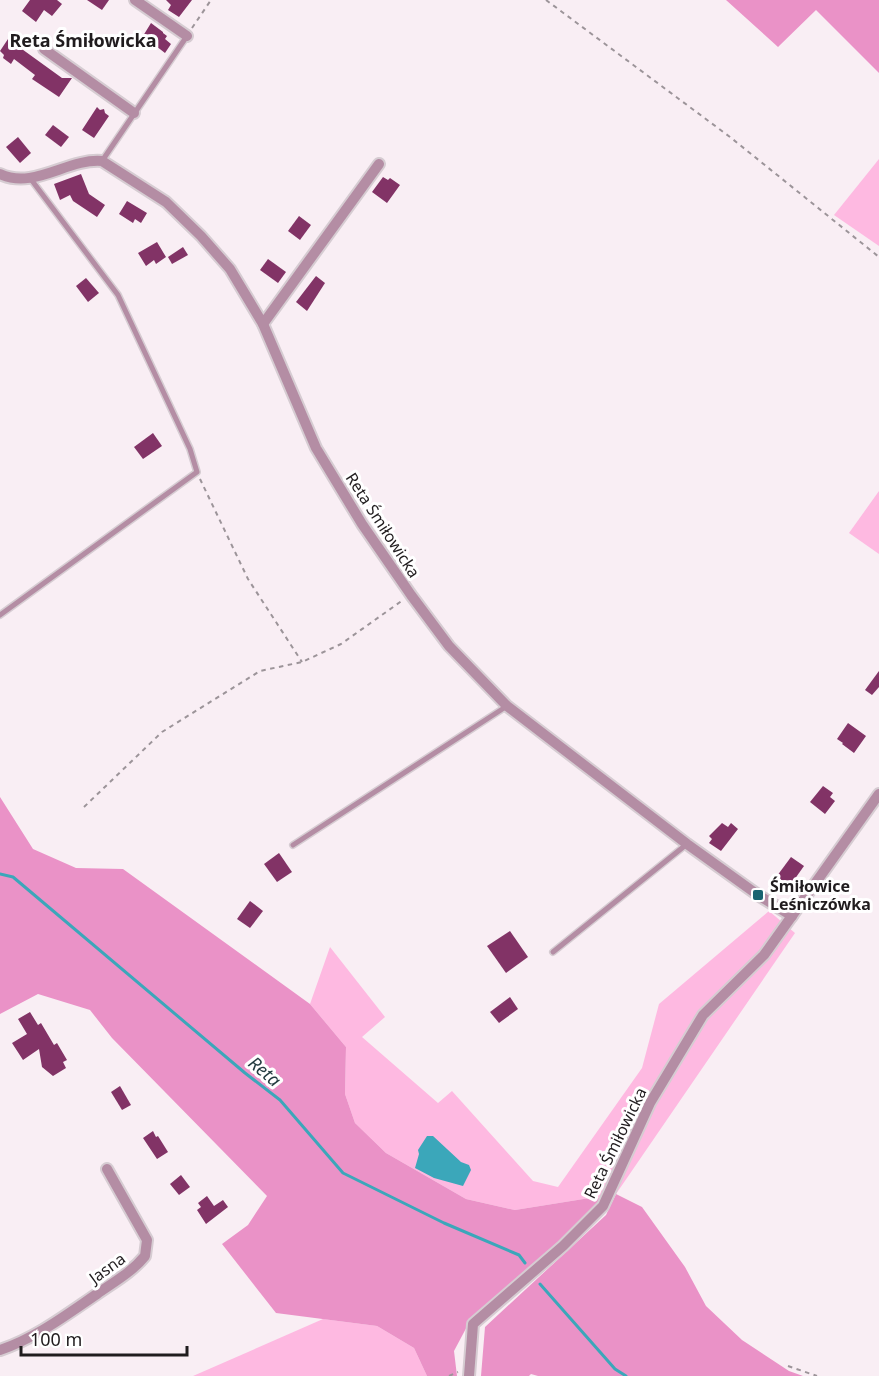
<svg xmlns="http://www.w3.org/2000/svg" width="879" height="1376" font-family="'Noto Sans',sans-serif">
<style>
.green{fill:#feb9e1}
.forest{fill:#ea92c7}
.water{fill:#3ba7ba}
.lines{fill:none;stroke-linecap:round;stroke-linejoin:round}
.stream{stroke:#3ba7ba;stroke-width:3}
.building{fill:#823366}
.lane-casing{stroke:#d6ccd2;stroke-width:8}
.street-casing{stroke:#d6ccd2;stroke-width:14}
.path{stroke:#9c9499;stroke-width:2;stroke-dasharray:4.5 4.5;stroke-linecap:butt}
.lane{stroke:#b48da4;stroke-width:5}
.street{stroke:#b48da4;stroke-width:10}
.poi-dot{fill:#196370;stroke:#fff;stroke-width:2}
.labels{text-anchor:middle;dominant-baseline:central;stroke-width:6;stroke-linejoin:round;paint-order:stroke}
.street-label{font-size:16px;fill:#201c1e;stroke:#fff}
.poi-label{font-size:16px;font-weight:bold;fill:#201c1e;stroke:#fff;text-anchor:start}
.neighbourhood-label{font-size:18px;font-weight:bold;fill:#201c1e;stroke:#fff}
.water-label{font-size:18px;font-style:italic;fill:#243c41;stroke:#fff}
</style>
<rect width="100%" height="100%" fill="#f9eef4"/>
<!-- green -->
<g class="green">
<path d="M879,159v87l-45,-31z"/>
<path d="M879,491v63l-30,-21z"/>
<path d="M769,911l26,22 -179,261 -14,6 -6,-3 -81,13 -49,-11 -80,-46 -31,-30 -10,-29 1,-47 -36,-43 20,-57 55,70 -23,20 76,66 14,-12 81,90 25,6 84,-119 17,-64z"/>
<path d="M323,1319l54,7 37,22 13,28h-234z"/>
</g>
<!-- forest -->
<g class="forest">
<path d="M726,0h153v73l-63,-63 -38,37z"/>
<path d="M0,797l33,52 43,19 47,1 187,135 36,43 -1,47 10,29 31,30 80,46 49,11 81,-13 6,3 -80,76 -51,43 -17,32 3,25h-30l-13,-28 -37,-22 -101,-13 -54,-69 26,-19 19,-29 -155,-158 -22,-28 -52,-16 -38,20z"/>
<path d="M616,1194l26,13 43,60 21,39 36,34 47,31 14,5h-265l-7,-2 -2,2h-48l4,-49 121,-112z"/>
</g>
<!-- water -->
<path class="water" d="M427,1136h6l28,26 8,3 2,5 -8,16 -29,-8 -19,-10 4,-14 -1,-4z"/>
<g class="lines">
<!-- stream -->
<g class="stream">
<path d="M0,874l13,3 232,196 35,27 63,73 101,50 75,32 6,8"/>
<path d="M540,1284l75,85 11,7"/>
</g>
</g>
<!-- building -->
<g class="building">
<path d="M30,0h27l5,4 -10,12 -8,-6 -8,12 -14,-11z"/>
<path d="M87,0h22l-7,10z"/>
<path d="M166,0h26l-13,17 -11,-7 3,-5z"/>
<path d="M151,23l12,9v1l4,3 -2,3 6,5 -6,9 -22,-17z"/>
<path d="M8,39l54,39h10l-13,19 -27,-18 3,-4 -21,-16 -3,5 -8,-6 1,-3 -4,-4z"/>
<path d="M97,107l3,3 4,-1 1,4 4,3 -15,22 -12,-8z"/>
<path d="M53,125l16,12 -8,10 -16,-12z"/>
<path d="M18,137l13,16 -11,10 -14,-16z"/>
<path d="M81,174l8,20 16,11 -8,12 -24,-16 -3,-6 -10,5 -6,-16z"/>
<path d="M383,177l5,3 2,-2 10,7 -13,18 -15,-11z"/>
<path d="M127,201l20,12 -6,10 -6,-4 -2,4 -14,-9z"/>
<path d="M299,216l12,9 -11,15 -12,-9z"/>
<path d="M157,242l9,15 -10,7 -2,-4 -8,6 -8,-13z"/>
<path d="M183,247l5,8 -16,9 -4,-7z"/>
<path d="M268,259l18,13 -8,11 -18,-13z"/>
<path d="M316,276l9,7 -18,28 -11,-9z"/>
<path d="M86,278l13,15 -11,9 -12,-16z"/>
<path d="M153,433l9,13 -19,13 -9,-12z"/>
<path d="M879,671v16l-7,8 -7,-5z"/>
<path d="M848,723l18,13 -12,17 -12,-9 1,-1 -6,-4z"/>
<path d="M823,786l10,7 -3,4 5,4 -10,13 -15,-12z"/>
<path d="M722,823l6,4 3,-4 7,6 -17,22 -12,-8 3,-4 -3,-3z"/>
<path d="M279,853l13,19 -15,10 -13,-18z"/>
<path d="M791,857l13,9 -17,24 -13,-10z"/>
<path d="M250,901l13,10 -13,17 -13,-9z"/>
<path d="M510,931l18,26 -22,16 -19,-27z"/>
<path d="M510,997l8,12 -19,14 -9,-11z"/>
<path d="M30,1012l8,13 3,-2 13,22 3,-2 10,17 -4,2 3,6 -13,8 -11,-9 -3,-18 -16,11 -11,-17 15,-9 -9,-15z"/>
<path d="M120,1086l11,19 -9,5 -11,-18z"/>
<path d="M153,1131l3,6 2,-1 10,16 -11,7 -14,-21z"/>
<path d="M181,1175l9,12 -11,8 -9,-11z"/>
<path d="M207,1196l7,10 9,-6 5,7 -22,17 -9,-14 4,-3 -3,-4z"/>
</g>
<g class="lines">
<!-- lane casing -->
<g class="lane-casing">
<g id="lane">
<path d="M102,161l85,-125"/>
<path d="M0,615l197,-143 -7,-23 -72,-154 -88,-117"/>
<path d="M293,845l214,-139"/>
<path d="M553,952l134,-108"/>
</g>
</g>
<!-- street casing -->
<g class="street-casing">
<g id="street">
<path d="M135,0l52,36"/>
<path d="M44,49l90,64"/>
<path d="M0,174c34,16 68,-16 102,-13l64,41 35,34 29,33 33,55 53,124 46,76 49,71 38,51 58,60 180,138 71,51 34,21"/>
<path d="M263,324l116,-160"/>
<path d="M0,1350c36,-12 66,-35 97,-56 17,-12 35,-22 48,-38l2,-16 -40,-71"/>
<path d="M469,1376l4,-52 90,-78 40,-40 47,-103 53,-88 61,-60 115,-161"/>
</g>
</g>
<!-- path -->
<g class="path">
<path d="M546,0l184,137 149,120"/>
<path d="M192,28l19,-28"/>
<path d="M200,479l48,100 54,83"/>
<path d="M84,807l78,-75 98,-61 42,-9 39,-18 62,-44"/>
<path d="M788,1366l29,10"/>
<path d="M449,1376l9,-4"/>
</g>
<!-- lane -->
<use href="#lane" class="lane"/>
<!-- street -->
<use href="#street" class="street"/>
</g>
<!-- markers -->
<rect class="poi-dot" x="752" y="889" width="12" height="12" rx="3"/>
<g class="labels">
<!-- street labels -->
<g class="street-label">
<text transform="translate(383 525) rotate(57)">Reta Śmiłowicka</text>
<text transform="translate(615 1143) rotate(-64)">Reta Śmiłowicka</text>
<text transform="translate(107 1268) rotate(-36)">Jasna</text>
</g>
<!-- poi labels -->
<g class="poi-label">
<text x="770" y="886">Śmiłowice<tspan x="770" dy="18">Leśniczówka</tspan></text>
</g>
<!-- neighbourhood labels -->
<g class="neighbourhood-label">
<text x="83" y="40">Reta Śmiłowicka</text>
</g>
<!-- water labels -->
<g class="water-label">
<text transform="translate(265 1071) rotate(40)">Reta</text>
</g>
</g>
<!-- scale -->
<path d="M21 1346v9h166v-9" fill="none" stroke="#201c1e" stroke-width="3"/>
<text x="30" y="1346" font-size="18" fill="#201c1e" stroke="#ffffff" stroke-width="4.5" paint-order="stroke">100 m</text>
</svg>
